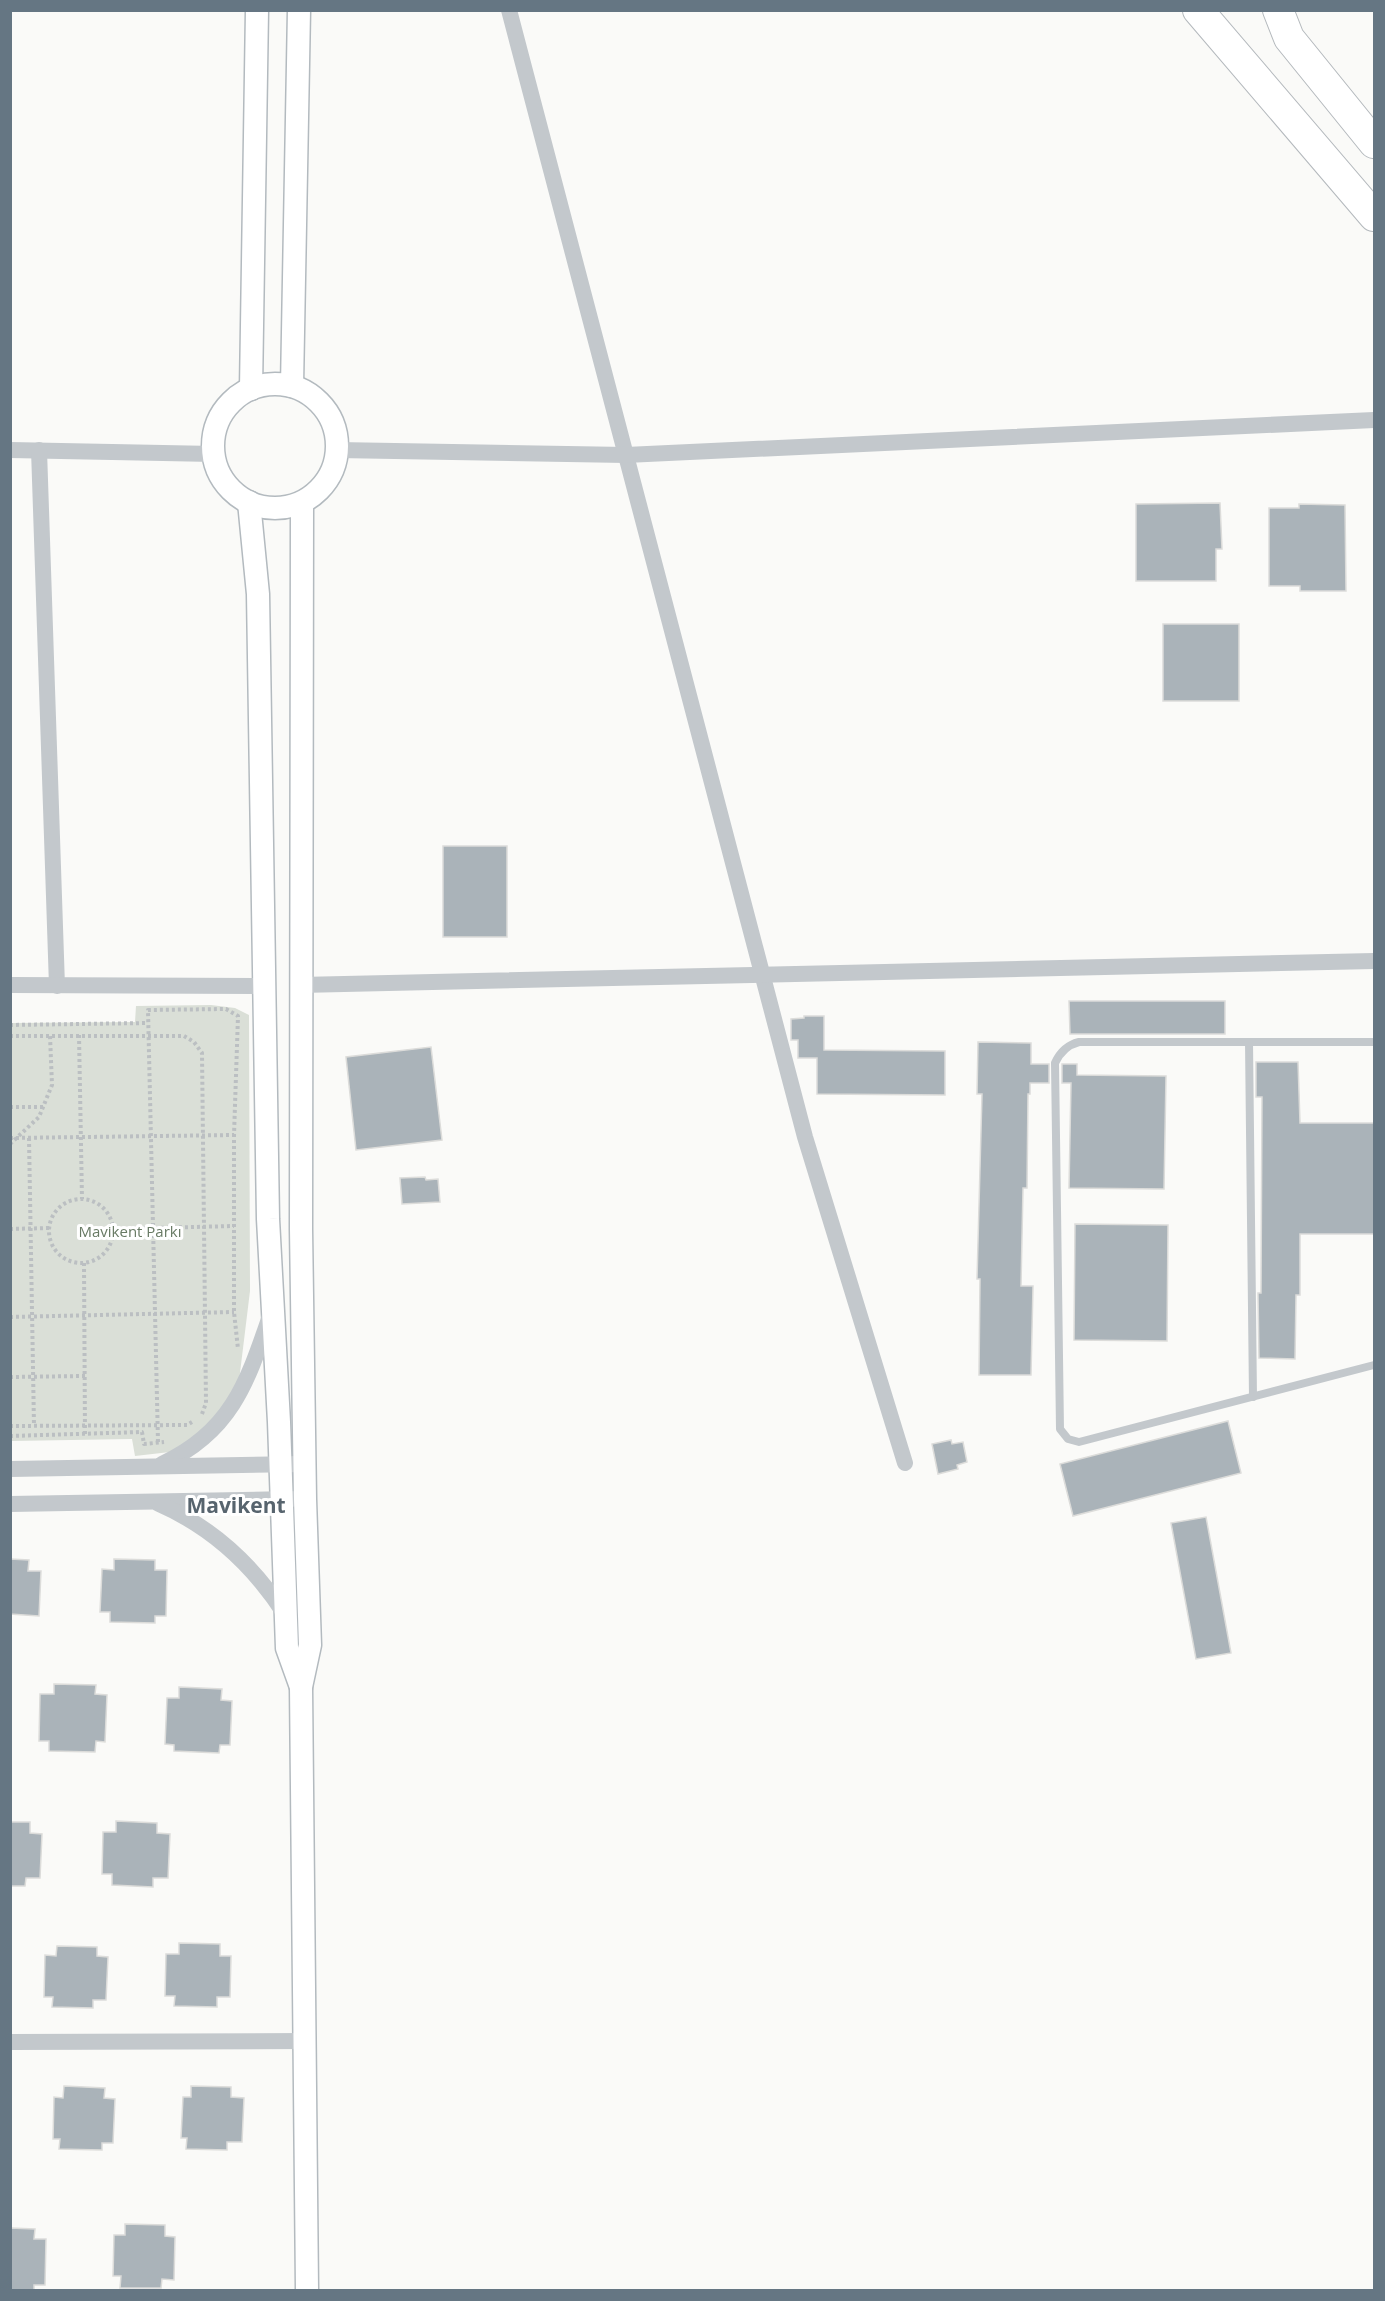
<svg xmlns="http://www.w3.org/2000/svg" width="1385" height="2301" font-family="'Open Sans',sans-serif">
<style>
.green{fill:#dadfd7}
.building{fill:#aab3b9;stroke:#dcdcda;stroke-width:1.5}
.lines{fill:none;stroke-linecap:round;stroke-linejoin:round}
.secondary-casing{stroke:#b3babf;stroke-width:25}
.highway-casing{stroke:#b4b9bd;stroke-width:32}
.path{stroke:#bbbfc2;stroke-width:4;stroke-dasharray:3 3;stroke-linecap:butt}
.lane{stroke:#c3c8cc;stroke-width:8}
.street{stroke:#c3c8cc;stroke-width:16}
.secondary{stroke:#fff;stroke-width:22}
.highway{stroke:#fff;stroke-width:30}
.labels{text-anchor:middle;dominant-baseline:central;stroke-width:6;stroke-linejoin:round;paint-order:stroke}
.park-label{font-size:15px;fill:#687a64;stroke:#fff}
.district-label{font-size:21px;font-weight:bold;fill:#57646e;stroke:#fff}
</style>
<rect width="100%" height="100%" fill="#fafaf8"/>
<!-- green -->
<path class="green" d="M211,1005l24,3 14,7 1,276 -11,90 -28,48 -41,23 -35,4 -3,-17 -121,2 -1,-418 125,-1 1,-16z"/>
<!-- building -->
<g class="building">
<path d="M1220,503l2,46h-6v32h-80v-77z"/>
<path d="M1299,504l46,1 1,86h-46v-5h-31v-78h30z"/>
<rect x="1163" y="624" width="76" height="77"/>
<rect x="443" y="846" width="64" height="91"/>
<path d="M1069,1001h156v33h-155z"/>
<path d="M804,1016h20v34l121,1v44l-128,-1v-36h-19v-18h-7v-21l13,-1z"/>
<path d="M978,1042l53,1v21h18v19h-19v11h-2l-1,94h-4l-2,98h12l-2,89h-52l1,-96h-3l5,-185h-5z"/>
<path d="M431,1047l11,93 -86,10 -10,-93z"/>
<path d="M1256,1062h42l2,61h74v111h-74v61h-4l-1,64 -36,-1 -1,-65h3l1,-196h-6z"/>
<path d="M1062,1064h15v11l89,1 -2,113 -95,-1 2,-105h-9z"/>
<path d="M425,1177l1,3 12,-1 2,23 -38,2 -2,-26z"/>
<path d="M1075,1224l93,1 -1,116 -93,-1z"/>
<path d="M1228,1421l13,52 -168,43 -13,-52z"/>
<path d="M951,1440l1,4 11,-2 4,20 -10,3 1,4 -20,5 -6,-30z"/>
<path d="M1206,1517l25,136 -35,6 -25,-136z"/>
<path d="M10,1559l19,1 -1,11h13l-2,45 -29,-2z"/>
<path d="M114,1559l41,1v10h12l-1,46h-11v7l-45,-1v-10h-10l2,-43 12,1z"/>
<path d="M54,1684l42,1 -1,9 12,1 -2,47 -9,-1 -1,11 -46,-1v-10h-10l1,-47h14z"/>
<path d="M179,1687l43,2 -1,11 11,1 -2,44h-10l-1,8 -45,-2v-6l-9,-1 2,-46h12z"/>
<path d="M116,1821l41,2v10l13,1 -2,44h-15v9l-41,-2v-11h-10l1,-42h13z"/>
<path d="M10,1822h20v11l12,1 -2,44h-14l-1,8h-15z"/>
<path d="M179,1943l41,1v12h11l-1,41h-13v10l-43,-1 1,-10h-10l1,-42h13z"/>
<path d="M57,1946l40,1v9l11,1 -2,43h-13v8l-41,-1 1,-10h-9l1,-42 11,1z"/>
<path d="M64,2086l41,2 -1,10 11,1 -2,44h-11v7l-43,-1 1,-10h-7l1,-42 9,1z"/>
<path d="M191,2086l40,1v10l13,1 -2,44h-15v8l-41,-1 1,-11h-6l2,-41h8z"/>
<path d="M125,2224l40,1v11l10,1 -1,43 -12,-1 -1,9h-41l1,-12h-8l1,-41h11z"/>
<path d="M10,2228l25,1 -1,10h12l-1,46h-11v5h-24z"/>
</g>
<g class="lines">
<!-- secondary casing -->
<g class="secondary-casing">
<g id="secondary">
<circle cx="275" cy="446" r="62"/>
<path d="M292,386l7,-376"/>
<path d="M251,389l6,-379"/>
<path d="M249,502l9,92 10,625 11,203 8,226 14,39"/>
<path d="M302,503l-1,726 4,270 5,146 -9,42 6,603"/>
</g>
</g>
<!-- highway casing -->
<g class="highway-casing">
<g id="highway">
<path d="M1198,10l176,206"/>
<path d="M1278,10l11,28 85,105"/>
</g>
</g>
<!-- path -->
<g class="path">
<path d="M10,1025l138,-2"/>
<path d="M79,1035l3,164"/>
<path d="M10,1036h174l10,6 8,11 4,350 -4,11"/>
<path d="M10,1107h33"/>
<path d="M10,1138l224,-3"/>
<path d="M29,1138l5,288"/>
<path d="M10,1144l29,-27 13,-32 -2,-49"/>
<circle cx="81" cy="1231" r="32"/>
<path d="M10,1229l39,-1"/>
<path d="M113,1229l121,-3"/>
<path d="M84,1263l1,171"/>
<path d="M10,1317l224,-5"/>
<path d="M10,1377l75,-1"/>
<path d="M10,1426l177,-1 5,-3"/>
<path d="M10,1436l132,-4 2,12 20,-2"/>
<path d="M158,1442l-10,-432 78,-1 12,7 -4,119v177l4,37"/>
</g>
<!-- lane -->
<g class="lane">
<path d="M1249,1042l4,355"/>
<path d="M1374,1042h-295c-12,3 -19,10 -24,21l5,366 8,10 11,3 295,-77"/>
</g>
<!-- street -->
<g class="street">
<path d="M509,10l296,1127 100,326"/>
<path d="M10,450l204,4"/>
<path d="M39,450l18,536"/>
<path d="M337,450l289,5 748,-35"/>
<path d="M10,985l254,1"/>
<path d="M300,985l1074,-24"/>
<path d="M162,1464c69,-32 85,-81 108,-148"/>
<path d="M10,1469l294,-5"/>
<path d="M10,1504l282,-5"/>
<path d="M159,1504c55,24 95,62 127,112"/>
<path d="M10,2042l295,-1"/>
</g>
<!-- secondary -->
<use href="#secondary" class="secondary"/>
<!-- highway -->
<use href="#highway" class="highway"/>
</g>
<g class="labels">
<!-- park labels -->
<g class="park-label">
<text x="130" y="1231">Mavikent Parkı</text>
</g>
<!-- district labels -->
<g class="district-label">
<text x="236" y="1505">Mavikent</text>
</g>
</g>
<!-- border -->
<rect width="1385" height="2301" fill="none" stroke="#657683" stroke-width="24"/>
</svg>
